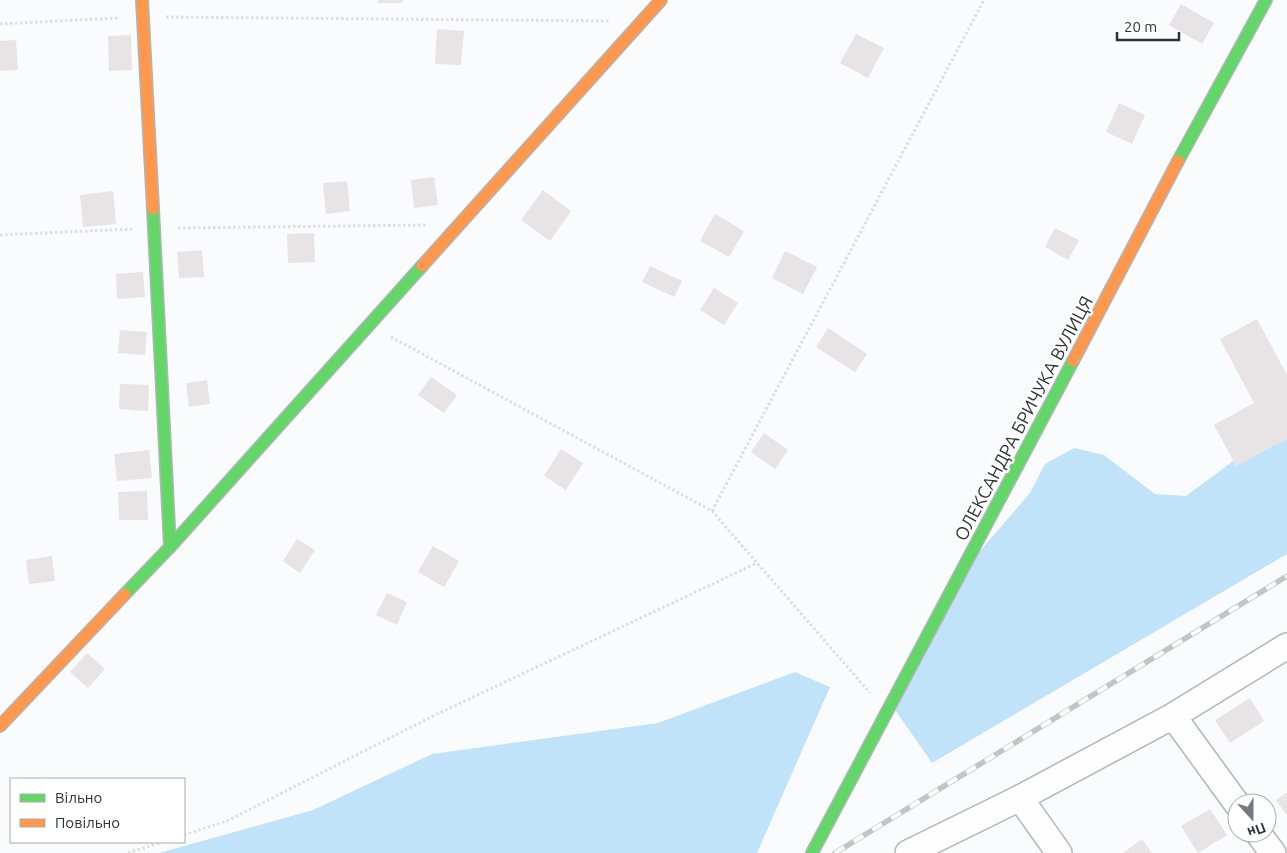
<svg xmlns="http://www.w3.org/2000/svg" width="1287" height="853" font-family="Ubuntu,sans-serif">
<style>
.green{fill:#c0e3fa}
.building{fill:#e8e3e4}
.lines{fill:none;stroke-linecap:round;stroke-linejoin:round}
.street-casing{stroke:#b0b5b8;stroke-width:28}
.fast-casing{stroke:#b0b5b8;stroke-width:14}
.slow-casing{stroke:#b0b5b8;stroke-width:14}
.path{stroke:#dddedf;stroke-width:3;stroke-dasharray:2.5 2.5;stroke-linecap:butt}
.street{stroke:#fefeff;stroke-width:25}
.fast{stroke:#63d668;stroke-width:11}
.slow{stroke:#ff974d;stroke-width:11}
.rail-casing{stroke:#c3c4c5;stroke-width:5.5}
.rail{stroke:#fff;stroke-width:4;stroke-dasharray:11;stroke-linecap:butt}
.labels{text-anchor:middle;dominant-baseline:central;stroke-width:5;stroke-linejoin:round;paint-order:stroke}
.street-label{font-size:18px;fill:#2b3339;stroke:#fff}
</style>
<rect width="100%" height="100%" fill="#f9fbfd"/>
<!-- green -->
<g class="green">
<path d="M1287,421v133l-355,209 -39,-56 74,-141 63,-73 15,-29 29,-16 30,7 51,39 31,2z"/>
<path d="M795,672l35,15 -73,166h-598l154,-43 119,-56 226,-31z"/>
</g>
<!-- building -->
<g class="building">
<path d="M378,0h24l1,3h-25z"/>
<path d="M1181,4l33,19 -12,21 -33,-19z"/>
<path d="M437,29l27,2 -3,34 -26,-1z"/>
<path d="M856,34l28,14 -16,30 -28,-15z"/>
<path d="M131,35l1,35 -23,1 -1,-35z"/>
<path d="M16,40l2,30 -18,1v-30z"/>
<path d="M1119,103l26,12 -13,29 -26,-12z"/>
<path d="M434,177l4,28 -24,3 -3,-28z"/>
<path d="M347,181l3,30 -24,3 -3,-31z"/>
<path d="M543,190l28,21 -21,30 -29,-21z"/>
<path d="M113,191l3,33 -33,3 -3,-32z"/>
<path d="M715,214l29,17 -15,26 -29,-16z"/>
<path d="M1055,228l24,12 -11,20 -23,-13z"/>
<path d="M314,233l1,29 -27,1 -1,-29z"/>
<path d="M202,250l2,27 -25,1 -2,-26z"/>
<path d="M785,251l32,16 -14,27 -31,-16z"/>
<path d="M650,266l32,15 -8,16 -32,-15z"/>
<path d="M143,272l2,25 -28,2 -1,-25z"/>
<path d="M714,288l24,15 -14,22 -24,-15z"/>
<path d="M1257,319l30,56v64l-51,27 -22,-41 40,-22 -34,-64z"/>
<path d="M828,328l39,26 -12,18 -39,-25z"/>
<path d="M120,330l27,2 -2,23 -27,-2z"/>
<path d="M431,377l26,18 -13,18 -26,-18z"/>
<path d="M207,380l3,24 -21,3 -3,-24z"/>
<path d="M120,384l29,1 -1,26 -29,-2z"/>
<path d="M764,433l24,17 -13,19 -24,-17z"/>
<path d="M561,449l22,14 -17,27 -22,-14z"/>
<path d="M149,450l3,28 -35,3 -3,-27z"/>
<path d="M147,491l1,29h-29l-1,-28z"/>
<path d="M297,539l18,11 -15,23 -17,-12z"/>
<path d="M433,546l26,15 -15,26 -26,-15z"/>
<path d="M52,556l3,25 -26,3 -3,-24z"/>
<path d="M387,593l20,9 -10,23 -21,-10z"/>
<path d="M87,653l18,16 -17,19 -18,-16z"/>
<path d="M1250,698l14,23 -34,22 -15,-23z"/>
<path d="M1287,792v24l-11,-16z"/>
<path d="M1210,809l17,26 -29,18 -17,-27z"/>
<path d="M1142,839l10,14h-29z"/>
</g>
<g class="lines">
<!-- street casing -->
<g class="street-casing">
<g id="street">
<path d="M1173,716l64,88"/>
<path d="M1020,798l39,55"/>
<path d="M1258,833l15,20"/>
<path d="M908,853l112,-55 153,-82 114,-70"/>
</g>
</g>
<!-- fast casing -->
<g class="fast-casing">
<g id="fast">
<path d="M1178,161l88,-161"/>
<path d="M153,209l17,338"/>
<path d="M125,594l45,-47 252,-281"/>
<path d="M812,853l261,-492"/>
</g>
</g>
<!-- slow casing -->
<g class="slow-casing">
<g id="slow">
<path d="M142,0l11,209"/>
<path d="M422,266l239,-266"/>
<path d="M1073,361l105,-200"/>
<path d="M0,726l125,-132"/>
</g>
</g>
<!-- path -->
<g class="path">
<path d="M166,17l443,4"/>
<path d="M0,24l119,-6"/>
<path d="M178,228l249,-3"/>
<path d="M0,235l132,-6"/>
<path d="M391,337l321,174 158,182"/>
<path d="M712,511l272,-511"/>
<path d="M184,835l45,-15 202,-103 326,-154"/>
<path d="M128,853l34,-11"/>
</g>
<!-- street -->
<use href="#street" class="street"/>
<!-- fast -->
<use href="#fast" class="fast"/>
<!-- slow -->
<use href="#slow" class="slow"/>
<!-- rail casing -->
<g class="rail-casing">
<path id="rail" d="M835,853l452,-277"/>
</g>
<!-- rail -->
<use href="#rail" class="rail"/>
</g>
<g class="labels">
<!-- street labels -->
<g class="street-label">
<text transform="translate(1023 418) rotate(-62)">ОЛЕКСАНДРА БРИЧУКА ВУЛИЦЯ</text>
</g>
</g>
<!-- legend -->
<rect x="10" y="778" width="175" height="65" fill="#ffffff" stroke="#aaadb0"/>
<rect x="20" y="794" width="25" height="8" fill="#63d668" stroke="#aaadb0"/>
<text x="55" y="803" font-size="15" fill="#2b3339">Вільно</text>
<rect x="20" y="819" width="25" height="8" fill="#ff974d" stroke="#aaadb0"/>
<text x="55" y="828" font-size="15" fill="#2b3339">Повільно</text>
<!-- north arrow -->
<g transform="translate(1252 818) rotate(159)"><circle r="24" fill="#ffffff" stroke="#aaadb0"/>
<path d="M0-4L9 19L0 12L-9 19Z" fill="#73797e"/>
<text y="-8" font-size="14" font-weight="bold" text-anchor="middle" fill="#2b3339">Пн</text>
</g>
<!-- scale -->
<path d="M1117 32v8h62v-8" fill="none" stroke="#2b3339" stroke-width="2.5"/>
<text x="1124" y="32" font-size="15" fill="#2b3339" stroke="#ffffff" stroke-width="4" paint-order="stroke">20 m</text>
</svg>
